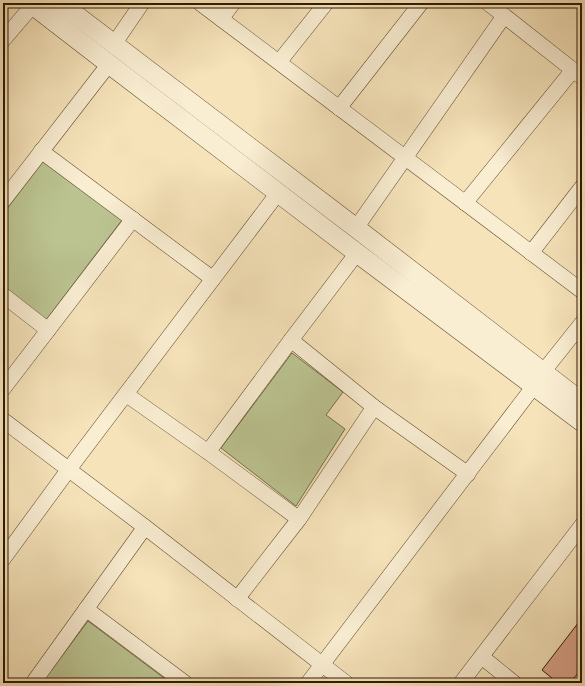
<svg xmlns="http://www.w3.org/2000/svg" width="585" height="686" font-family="'Old Standard TT',serif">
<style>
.green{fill:#bbc491;stroke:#756f49}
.building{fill:#daa48a;stroke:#2f1a01}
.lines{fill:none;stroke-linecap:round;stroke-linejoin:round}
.minor-casing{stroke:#614c2f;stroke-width:16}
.tertiary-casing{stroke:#614c2f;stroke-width:20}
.minor{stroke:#f9edd2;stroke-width:15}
.tertiary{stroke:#f9edd2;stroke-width:19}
</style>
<rect width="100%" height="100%" fill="#f6e3ba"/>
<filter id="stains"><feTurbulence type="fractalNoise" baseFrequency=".005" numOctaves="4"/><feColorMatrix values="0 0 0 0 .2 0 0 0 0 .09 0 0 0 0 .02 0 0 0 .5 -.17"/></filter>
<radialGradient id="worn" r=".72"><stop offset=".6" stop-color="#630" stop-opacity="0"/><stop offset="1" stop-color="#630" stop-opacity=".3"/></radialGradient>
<!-- green -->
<g class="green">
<path d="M43,160l79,60 -76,100 -43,-33v-73z"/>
<path d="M292,353l51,39 -17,23 19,14 -49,77 -75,-58z"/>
<path d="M88,621l76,57 -4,5h-118z"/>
</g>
<!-- building -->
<path class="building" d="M582,618v50l-12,15h-12l-16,-13z"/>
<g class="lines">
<!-- minor casing -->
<g class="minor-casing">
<g id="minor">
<path d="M200,3l382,288"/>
<path d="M488,3l94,74"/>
<path d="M221,19l12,-16"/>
<path d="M3,40l30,-35"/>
<path d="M114,44l28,-41"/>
<path d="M279,62l47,-59"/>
<path d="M339,108l82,-105"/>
<path d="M41,151l172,128"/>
<path d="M3,201l106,-137"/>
<path d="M465,203l108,-133"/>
<path d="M356,228l148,-212"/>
<path d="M531,253l51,-66"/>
<path d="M3,295l45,35"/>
<path d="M291,340l83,67 94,67"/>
<path d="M3,389l130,-170"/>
<path d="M127,395l81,57 91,67"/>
<path d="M3,420l142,107 201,156"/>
<path d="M208,452l83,-112 66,-87"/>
<path d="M3,559l66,-90 209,-276"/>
<path d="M237,599l62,-80 75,-112"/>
<path d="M86,609l99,74"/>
<path d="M482,657l32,26"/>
<path d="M33,683l112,-156"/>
<path d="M308,683l226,-297 9,-14 39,-49"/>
<path d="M461,683l121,-158"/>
</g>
</g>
<!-- tertiary casing -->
<g class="tertiary-casing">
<g id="tertiary">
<path d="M30,3l79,61 248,189 225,169"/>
<path d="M60,3l296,225 226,174"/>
</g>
</g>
<!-- minor -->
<use href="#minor" class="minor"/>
<!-- tertiary -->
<use href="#tertiary" class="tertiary"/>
</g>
<!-- margin -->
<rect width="585" height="686" fill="none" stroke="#f6e3ba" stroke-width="16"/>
<rect x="4" y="4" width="577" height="678" fill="none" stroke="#2f1a01" stroke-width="2"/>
<rect x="8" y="8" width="569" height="670" fill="none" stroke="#2f1a01"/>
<rect width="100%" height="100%" filter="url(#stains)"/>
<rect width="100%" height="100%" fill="url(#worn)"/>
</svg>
